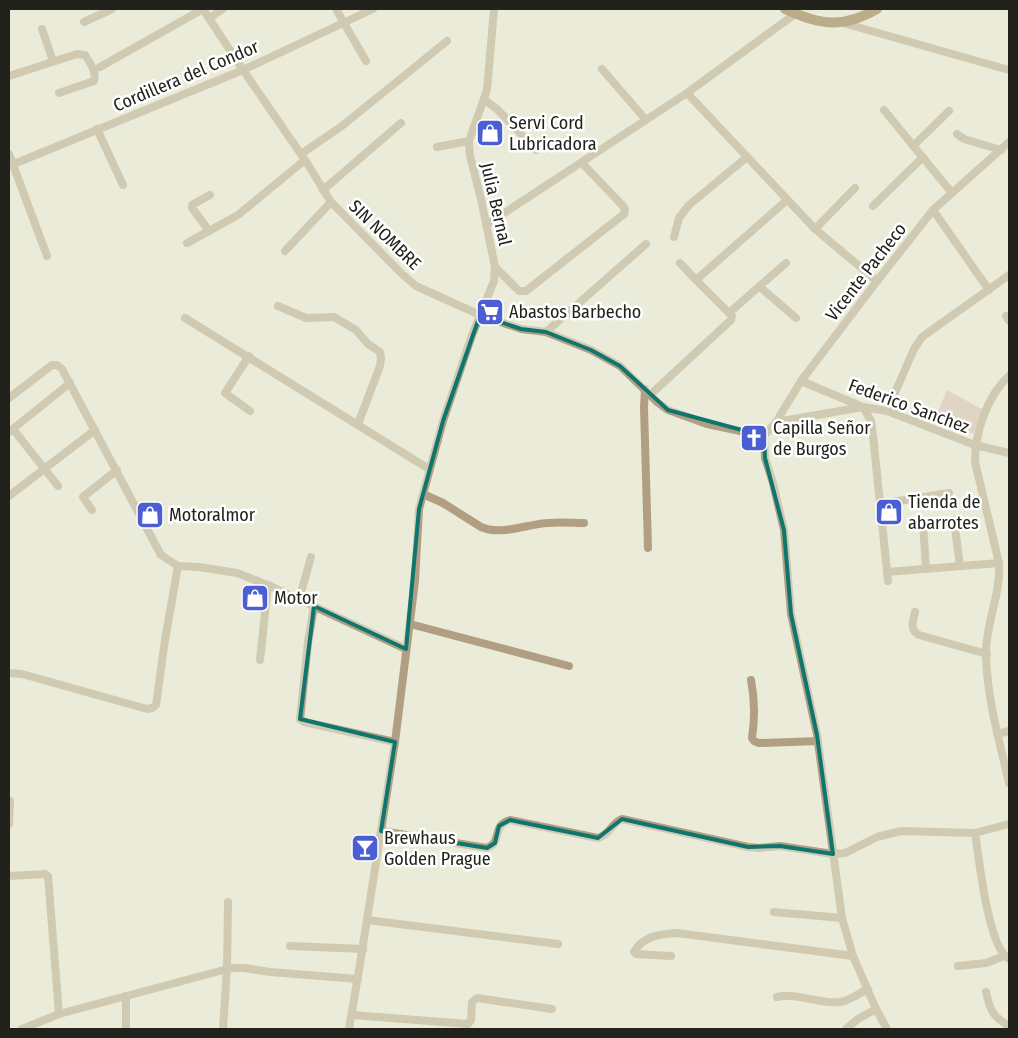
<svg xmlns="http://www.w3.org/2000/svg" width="1018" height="1038" font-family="'Fira Sans Condensed',sans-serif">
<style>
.green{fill:#d4b9ad}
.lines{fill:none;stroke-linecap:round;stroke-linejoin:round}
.minor{stroke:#b29f83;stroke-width:8}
.major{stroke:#815f27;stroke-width:10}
.marked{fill:none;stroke:#0f766e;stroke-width:4;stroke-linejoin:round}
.labels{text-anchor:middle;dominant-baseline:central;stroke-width:5;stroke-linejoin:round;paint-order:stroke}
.street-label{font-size:18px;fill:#21221b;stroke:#fff}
.poi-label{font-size:18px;fill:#21221b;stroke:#fff;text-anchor:start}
</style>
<rect width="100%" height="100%" fill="#eaecd9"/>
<!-- green -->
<path class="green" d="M947,390l35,19 -9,25 -39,-13z"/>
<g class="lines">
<!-- minor -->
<g class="minor">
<path d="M203,9l40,61 62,90 26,42 71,72 14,12 64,29 41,14 25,3 45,18 29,16 37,36 11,8 39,14 57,12"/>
<path d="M336,9l30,52"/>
<path d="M209,18l14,-9"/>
<path d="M84,22l28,-13"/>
<path d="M843,23l166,47"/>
<path d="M42,29l11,32"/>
<path d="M100,67l103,-58"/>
<path d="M602,69l44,51"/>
<path d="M9,76l68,-22 8,1c5,7 12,18 9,26l-35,12"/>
<path d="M687,93l128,136 62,52"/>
<path d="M485,100l12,9 39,41"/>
<path d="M884,110l68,83"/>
<path d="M97,129l26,56"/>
<path d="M957,134l7,5 37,11"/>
<path d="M913,146l36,-35"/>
<path d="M437,147l32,-6"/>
<path d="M9,154l38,102"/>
<path d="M301,154l41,-28 105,-85"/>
<path d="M9,166l234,-96 130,-61"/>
<path d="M323,190l78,-67"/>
<path d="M873,206l50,-49"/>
<path d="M933,210l56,80"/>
<path d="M486,225l201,-132 108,-79"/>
<path d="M815,229l40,-41"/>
<path d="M209,231l-17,-23v-3l18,-10"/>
<path d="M674,237l5,-19 10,-13 58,-48"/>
<path d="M187,243l51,-28 67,-55"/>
<path d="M285,251l46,-49"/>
<path d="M680,263l16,17 91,-80"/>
<path d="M495,267l24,24h7l98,-77 1,-4 -1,-3 -42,-44"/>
<path d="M696,280l36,36"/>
<path d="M760,287l36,31"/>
<path d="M278,306l28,12 28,-1 22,13 12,14 12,8 1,6 -1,8 -22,58"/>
<path d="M729,313l57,-50"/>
<path d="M1006,316l3,5"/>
<path d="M185,318l244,151"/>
<path d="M546,332l100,-88"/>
<path d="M249,356l-24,37 25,18"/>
<path d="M1009,376c-22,20 -34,56 -34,86l24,101c2,30 -12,57 -13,87 0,45 13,90 23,133"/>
<path d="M801,381l62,26 24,4 88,34 34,8"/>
<path d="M645,389l-1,18 4,141"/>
<path d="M650,395l81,-75"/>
<path d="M9,398l43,-33h5l5,4 99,186 17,11 -13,74 -9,65 -4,3 -5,1 -125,-35 -13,-1"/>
<path d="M887,411l27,-62 8,-12 87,-62"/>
<path d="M776,422l87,-15 8,14 2,14 15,146"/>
<path d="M13,429l45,57"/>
<path d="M9,432l61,-49"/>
<path d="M764,436l1,22 8,25 11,47 7,84 26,121 25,183 11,38 23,53 11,20"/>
<path d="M764,436l12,-14 25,-41 76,-100 56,-71 76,-68"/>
<path d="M423,494l20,9 38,24c20,9 46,-3 67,-4 12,-1 24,0 36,0"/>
<path d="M9,496l86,-66"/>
<path d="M880,504l69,-11"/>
<path d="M92,510l-9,-13 34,-27"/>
<path d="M954,520l6,46"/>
<path d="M923,523l3,46"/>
<path d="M178,566l21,1 38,6 31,12 138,64"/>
<path d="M887,572l112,-9"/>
<path d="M299,600l12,-43"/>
<path d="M314,606l-6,36 -8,77 4,3 91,20"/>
<path d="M915,612c-2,10 -6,17 4,23l68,19"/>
<path d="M410,624l159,42"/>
<path d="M260,660l8,-75"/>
<path d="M751,680c4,20 4,38 1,58l2,3 5,2 59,-2"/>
<path d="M997,734l12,-3"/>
<path d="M9,824l1,-23"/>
<path d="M381,831l106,17c16,-6 4,-23 23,-28l88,18c12,-3 13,-15 24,-19l126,28 11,1 21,-2 53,8 12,-1 32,-16 24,-6 74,2 34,-9"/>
<path d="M975,833c4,25 13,115 34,126"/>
<path d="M9,876l36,-2 3,2 11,138"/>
<path d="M774,912l68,6"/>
<path d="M367,920l191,24"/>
<path d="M290,946l73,3"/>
<path d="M671,956l-35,-2 -2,-2c9,-16 26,-18 43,-19l176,23"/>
<path d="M958,966l28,-3 18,-7"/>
<path d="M986,992c4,18 6,24 23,34"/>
<path d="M126,996v33"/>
<path d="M777,997c21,-5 43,8 63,5 9,-1 19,-9 28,-13"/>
<path d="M352,1015l116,9 3,-4 1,-18 5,-4 75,11"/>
<path d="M22,1029l37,-15 172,-46h13l26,4 88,7"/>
<path d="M223,1029l4,-60 1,-67"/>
<path d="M349,1029l10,-59 36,-228 20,-161 4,-72 24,-88 29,-86 22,-54 1,-14 -14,-68 -11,-43 -1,-15 18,-51 7,-81"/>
<path d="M846,1029l12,-10 18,-10"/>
</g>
<!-- major -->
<path class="major" d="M785,9c35,16 57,20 92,0"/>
</g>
<!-- marked area -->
<path d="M0 0H1018V1038H0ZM480,315l41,14 25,3 45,18 29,16 48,44 96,26 1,22 19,72 7,84 26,121 16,119 -53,-8 -32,1 -126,-28 -24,19 -88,-18 -11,6 -4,17 -8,5 -106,-17 14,-89 -95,-23 14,-113 92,43 13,-140 24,-88z" fill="#eaecd9" fill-opacity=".55" fill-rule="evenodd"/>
<path class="marked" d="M480,315l41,14 25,3 45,18 29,16 48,44 96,26 1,22 19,72 7,84 26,121 16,119 -53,-8 -32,1 -126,-28 -24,19 -88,-18 -11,6 -4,17 -8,5 -106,-17 14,-89 -95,-23 14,-113 92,43 13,-140 24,-88z"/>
<!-- icons -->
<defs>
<g id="shop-square" transform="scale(1.4375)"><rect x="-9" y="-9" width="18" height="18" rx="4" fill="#4b5ed3" stroke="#fff"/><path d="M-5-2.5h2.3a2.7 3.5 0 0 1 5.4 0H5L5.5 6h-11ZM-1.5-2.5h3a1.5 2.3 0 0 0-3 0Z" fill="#fff"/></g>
<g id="supermarket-square" transform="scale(1.4375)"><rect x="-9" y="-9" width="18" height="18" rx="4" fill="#4b5ed3" stroke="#fff"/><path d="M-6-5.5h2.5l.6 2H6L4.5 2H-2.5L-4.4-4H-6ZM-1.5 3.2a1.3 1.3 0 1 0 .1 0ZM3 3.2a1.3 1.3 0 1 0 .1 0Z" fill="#fff"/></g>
<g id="church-square" transform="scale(1.4375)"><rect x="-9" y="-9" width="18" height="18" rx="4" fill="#4b5ed3" stroke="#fff"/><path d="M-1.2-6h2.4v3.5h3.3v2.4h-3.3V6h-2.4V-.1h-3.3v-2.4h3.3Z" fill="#fff"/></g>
<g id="bar-square" transform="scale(1.4375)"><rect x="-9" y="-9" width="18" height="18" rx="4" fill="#4b5ed3" stroke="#fff"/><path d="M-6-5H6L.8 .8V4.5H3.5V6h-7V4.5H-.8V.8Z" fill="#fff"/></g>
</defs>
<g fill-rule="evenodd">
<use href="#shop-square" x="490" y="133"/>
<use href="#supermarket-square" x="490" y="312"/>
<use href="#church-square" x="754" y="438"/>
<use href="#shop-square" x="889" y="512"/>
<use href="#shop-square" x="150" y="515"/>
<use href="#shop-square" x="255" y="598"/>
<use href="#bar-square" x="365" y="848"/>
</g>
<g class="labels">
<!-- street labels -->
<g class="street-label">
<text transform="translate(186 76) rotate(-23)">Cordillera del Condor</text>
<text transform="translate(496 204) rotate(77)">Julia Bernal</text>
<text transform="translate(385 235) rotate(44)">SIN NOMBRE</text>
<text transform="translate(866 272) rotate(-52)">Vicente Pacheco</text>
<text transform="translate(909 406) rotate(20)">Federico Sanchez</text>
</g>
<!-- poi labels -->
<g class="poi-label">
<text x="509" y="123">Servi Cord<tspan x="509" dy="21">Lubricadora</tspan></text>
<text x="509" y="312">Abastos Barbecho</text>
<text x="773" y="428">Capilla Señor<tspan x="773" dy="21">de Burgos</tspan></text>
<text x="908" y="502">Tienda de<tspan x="908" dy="21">abarrotes</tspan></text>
<text x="169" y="515">Motoralmor</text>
<text x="274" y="598">Motor</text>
<text x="384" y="838">Brewhaus<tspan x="384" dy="21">Golden Prague</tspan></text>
</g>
</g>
<!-- border -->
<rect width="1018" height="1038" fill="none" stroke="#21221b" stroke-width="20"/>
</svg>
